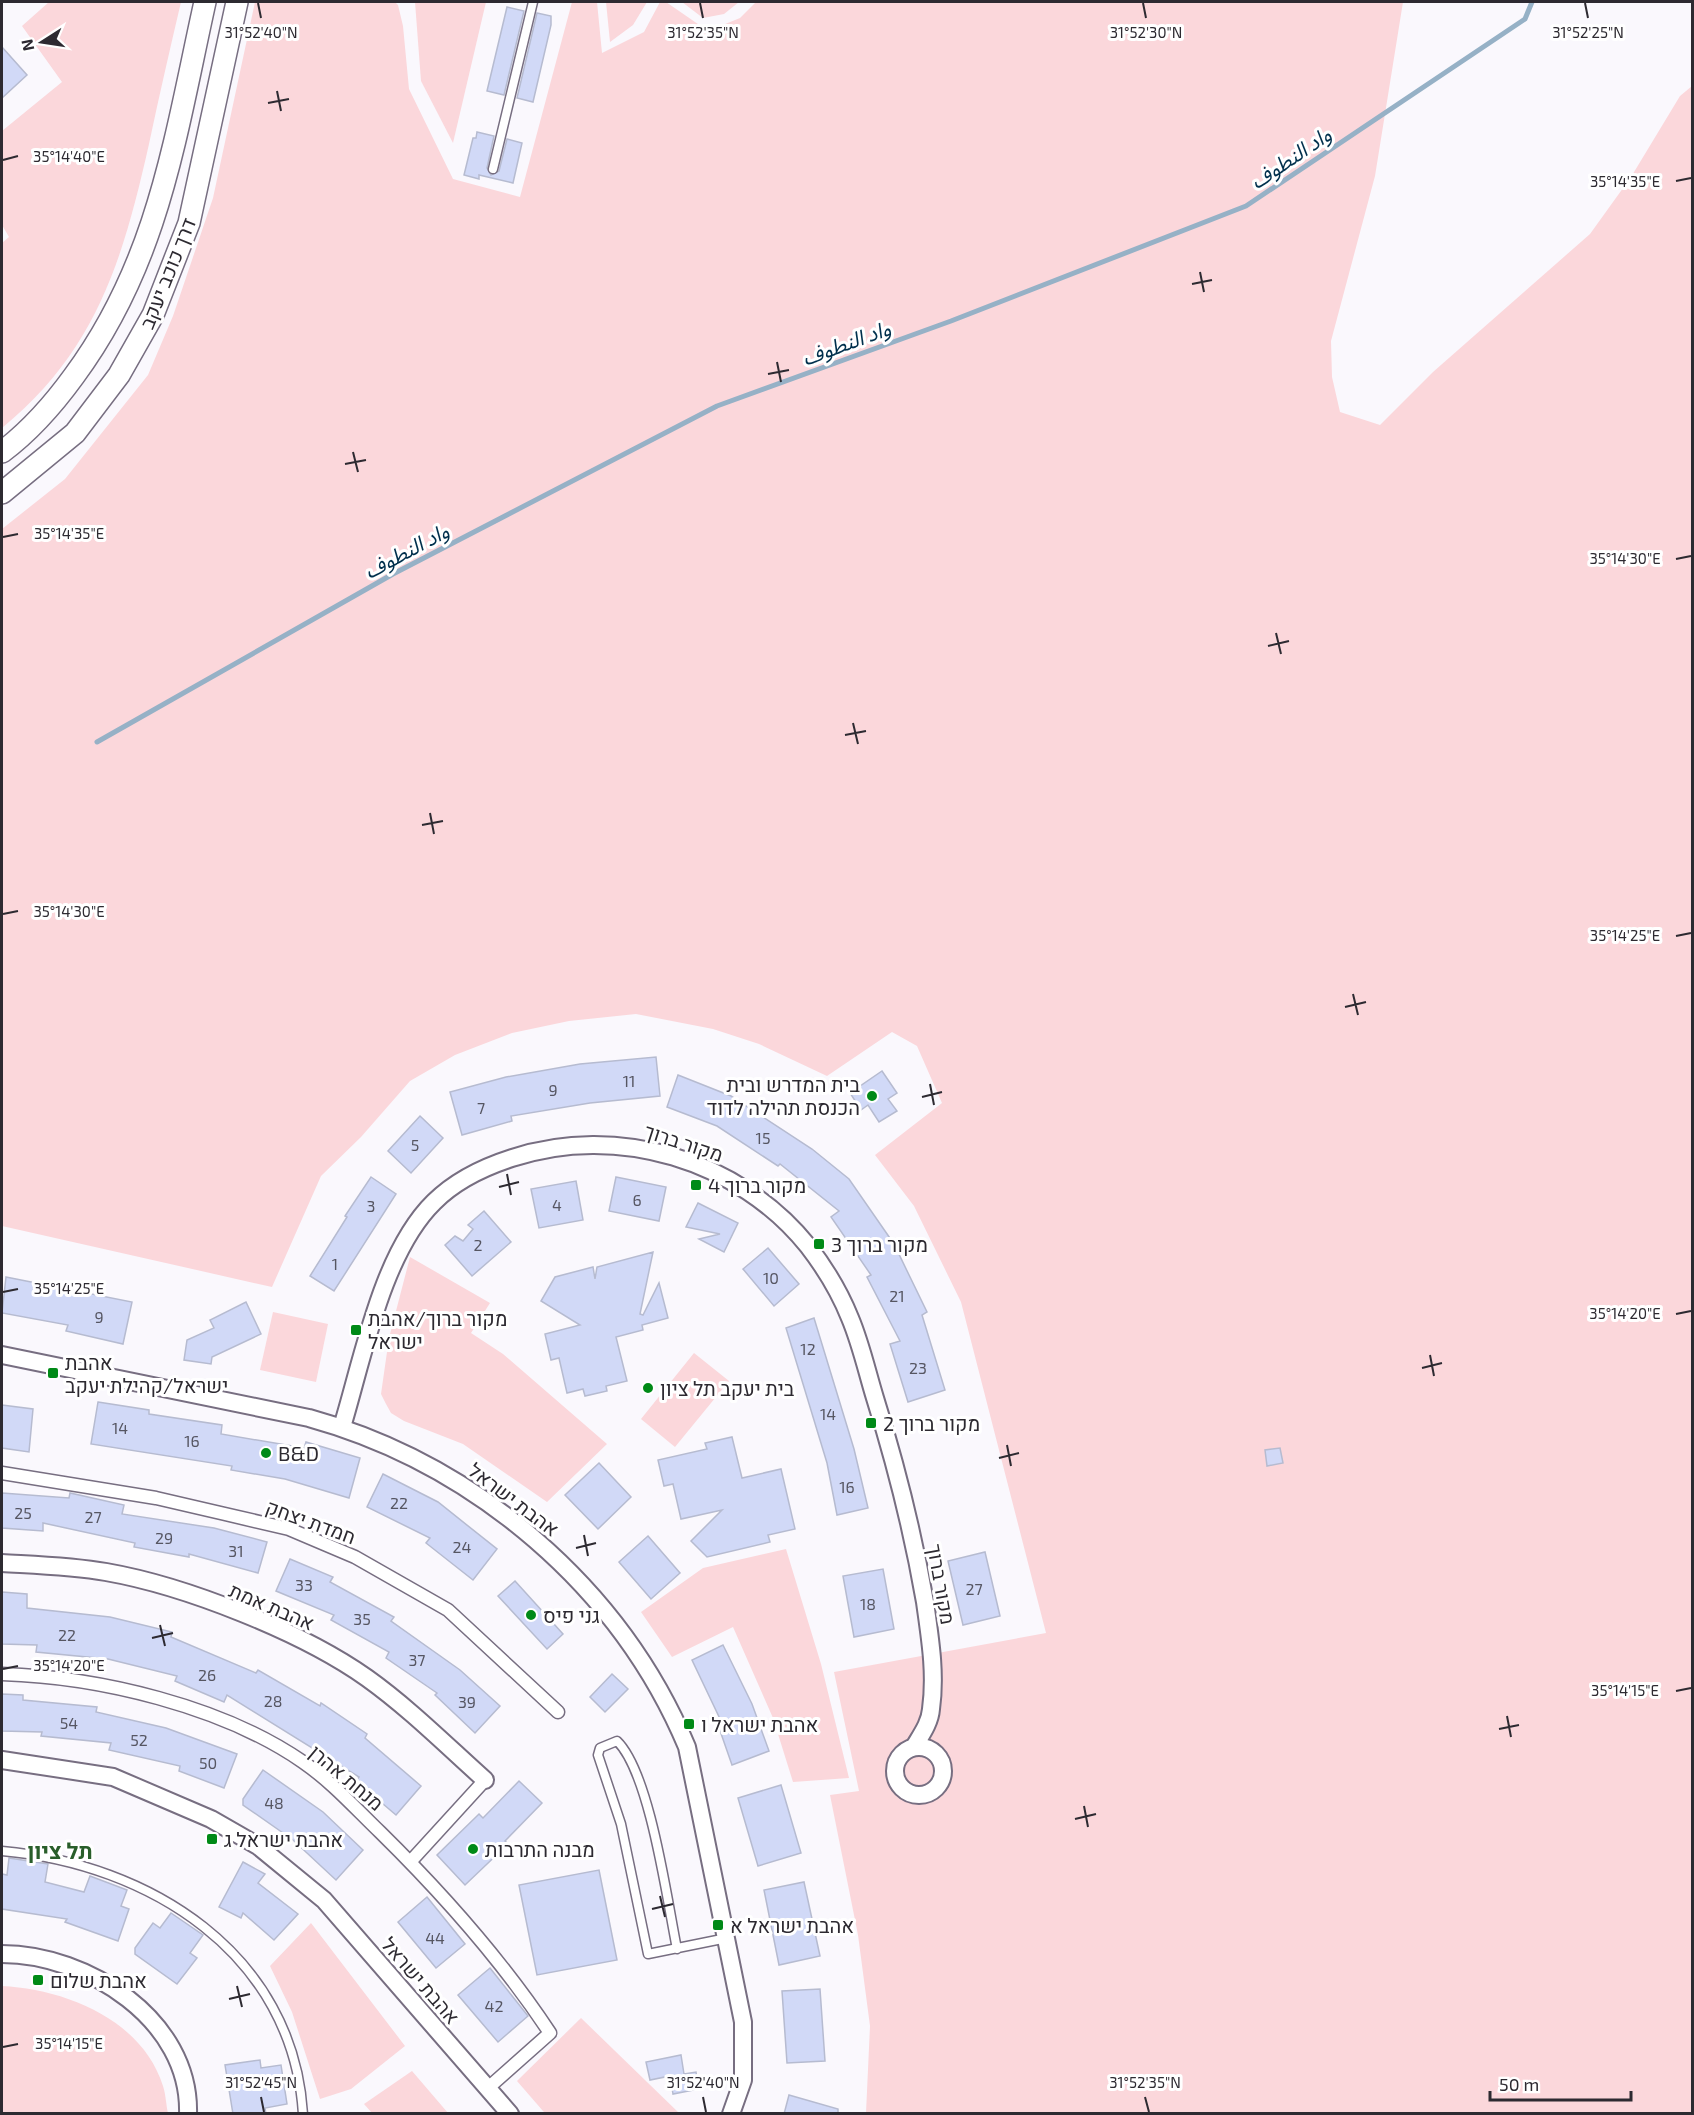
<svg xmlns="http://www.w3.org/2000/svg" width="1694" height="2115" font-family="'Exo 2','Noto Sans Arabic',Heebo,sans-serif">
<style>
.green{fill:#fbd7db}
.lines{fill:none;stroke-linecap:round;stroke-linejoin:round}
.stream{stroke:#96b1c6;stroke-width:5}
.building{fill:#d1d9f7;stroke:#b6bbd0;stroke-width:1.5}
.service-casing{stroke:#776e81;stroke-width:11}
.pedestrian-casing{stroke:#776e81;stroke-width:15}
.minor-casing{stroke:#776e81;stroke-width:20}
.tertiary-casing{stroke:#776e81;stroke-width:24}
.service{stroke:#fff;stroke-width:8}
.pedestrian{stroke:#fff;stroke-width:12}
.minor{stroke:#fff;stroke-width:16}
.tertiary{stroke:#fff;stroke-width:21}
.ticks{fill:none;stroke:#2d2a31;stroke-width:2}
.poi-dot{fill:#008a17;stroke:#fff;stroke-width:2}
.labels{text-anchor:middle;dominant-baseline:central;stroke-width:6;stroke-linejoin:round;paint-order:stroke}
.number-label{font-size:16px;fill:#565662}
.street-label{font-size:20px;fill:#2d2a31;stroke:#fff}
.poi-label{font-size:20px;fill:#2d2a31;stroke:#fff;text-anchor:start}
.water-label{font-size:21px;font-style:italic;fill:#002f4c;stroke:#fff}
.quarter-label{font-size:22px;font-weight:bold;fill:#295e2a;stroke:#fff}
.ticks-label{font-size:15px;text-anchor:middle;fill:#2d2a31;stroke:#fff;stroke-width:6;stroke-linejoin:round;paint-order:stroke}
</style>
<rect width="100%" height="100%" fill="#faf8fd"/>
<!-- green -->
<g class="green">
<path d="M49,2h132c-11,47 -22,94 -32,142 -26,115 -52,206 -147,284v-185l7,-6 -7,-12v-94l60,-49 -40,-56z"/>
<path d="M255,2h140l3,3 5,21 6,63 44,90 67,18 52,-195h25l5,51 42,-21 16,-30h6l42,29 32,-13 16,-16h647l-28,174 -44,165 1,36 8,35 40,13 53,-53 157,-138 41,-57 49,-81 12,-10v2027h-826l4,-87 -12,-91 -28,-140 29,-4 -25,-119 212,-39 -85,-331 -47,-96 -39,-51 67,-52 -25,-57 -25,-14 -65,44 -68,-32 -46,-15 -77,-15 -67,7 -57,12 -57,22 -45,26 -49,56 -40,39 -49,111 -270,-61v-697l63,-50 83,-104 25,-59 40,-118z"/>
<path d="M415,2h71l-33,141 -32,-62z"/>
<path d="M606,2h41l-14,23 -23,17z"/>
<path d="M682,2h57l-15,12 -21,4z"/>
<path d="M410,1257l80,46 -19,30 32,21 104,90 -60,58 -84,-58 -59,-23 -13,-8 -5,-9 -5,-10 8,-56z"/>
<path d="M273,1312l55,12 -12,58 -56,-12z"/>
<path d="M694,1353l35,28 -54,66 -34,-28z"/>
<path d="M786,1549l35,115 28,114 -56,4 -20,-64 -40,-91 -61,30 -31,-45 62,-44z"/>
<path d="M311,1923l94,123 -54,43 -31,10 -28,-87 -22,-46z"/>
<path d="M2,1986c62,3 140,33 161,100 3,9 3,19 5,27h-166z"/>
<path d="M581,2018l98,95 -133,1 -3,-3 -26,-30z"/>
<path d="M412,2071l36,42h-76l-8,-9z"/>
</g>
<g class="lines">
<!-- stream -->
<path class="stream" d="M97,742l296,-168 324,-168 234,-85 295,-115 279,-187 7,-17"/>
</g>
<!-- building -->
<g class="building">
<path d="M507,7l17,4 -20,84 -17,-4z"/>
<path d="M537,13l14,3v9l-18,77 -16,-4z"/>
<path d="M2,47l25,28 -25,23z"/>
<path d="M477,132l17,4 -7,32 4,7 8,-4 8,-32 15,4 -9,40 -34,-8v4l-15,-4 9,-37h3z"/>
<path d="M656,1057l4,39 -70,7 -79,13 1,5 -50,14 -12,-43 56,-15 74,-13z"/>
<path d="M882,1071l15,22 -9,6 9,12 -18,11 -11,-17 -7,5 -11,-17z"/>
<path d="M678,1075l53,21 81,53 37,30 45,65 33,68 -5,3 23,75 -37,12 -18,-58 10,-3 -33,-64 4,-2 -40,-58 8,-6 -59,-47 -2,2 -61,-40 -50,-19z"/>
<path d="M420,1116l23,22 -32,35 -23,-22z"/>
<path d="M371,1177l25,17 -62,97 -24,-15 37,-59 -2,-1z"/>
<path d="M616,1177l50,10 -7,34 -50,-10z"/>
<path d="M576,1181l7,39 -44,8 -8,-39z"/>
<path d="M698,1203l40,20 -14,29 -25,-13 21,-5 -34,-7z"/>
<path d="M484,1211l27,31 -39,34 -27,-31 10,-9 8,5 10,-12 -5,-4z"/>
<path d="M768,1248l31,36 -25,22 -31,-37z"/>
<path d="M653,1252l-13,62 3,1 16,-32 9,35 -26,7 1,5 -27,7 11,44 -21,5 1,5 -22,5 -2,-7 -16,4 -8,-35 -8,2 -6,-26 35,-9 -39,-24 14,-24 38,-10 2,12 2,-12z"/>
<path d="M6,1277l126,25 -9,42 -57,-13 2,-6 -66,-12z"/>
<path d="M246,1302l15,32 -49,23 -1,7 -27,-4 3,-20 27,-12 -4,-8z"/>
<path d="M814,1318l40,131 14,59 -31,7 -10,-52 -41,-135z"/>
<path d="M98,1402l51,8v4l73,11 -1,9 83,14 2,-6 54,16 -11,40 -64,-19 -54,-9 1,-4 -141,-22z"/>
<path d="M2,1405l31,4 -4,43 -27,-4z"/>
<path d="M732,1437l10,41 39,-9 14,60 -27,6 2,7 -63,15 -16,-16 31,-31 -41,9 -8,-35 -9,2 -6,-26 49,-11 -2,-6z"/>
<path d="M1280,1448l3,15 -16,3 -2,-16z"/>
<path d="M599,1463l32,34 -33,32 -33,-34z"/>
<path d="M383,1474l55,28 59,47 -24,31 -47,-37 4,-5 -63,-31z"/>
<path d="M2,1493l67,5 1,-5 54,12 -2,9 92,14 53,14 -9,31 -69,-19v3l-55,-10 1,-4 -92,-20v8l-41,-3z"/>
<path d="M648,1536l32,37 -29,26 -32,-37z"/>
<path d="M985,1552l15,64 -37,9 -15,-64z"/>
<path d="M290,1559l43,18 -3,5 64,35 -3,4 69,49 40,36 -25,27 -40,-38 2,-2 -51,-35 3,-6 -58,-32 3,-5 -58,-24z"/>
<path d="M883,1569l11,60 -40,8 -11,-61z"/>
<path d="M515,1581l48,53 -16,15 -49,-53z"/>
<path d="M2,1592l25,2v14l83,9 62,15 -1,5 85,36 2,-3 62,36 1,-3 46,31 -2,4 56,48 -25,29 -40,-34 3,-4 -132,-82 -3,7 -49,-21 2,-5 -69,-17 -72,-7 1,-7 -35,-1z"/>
<path d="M723,1645l29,59 17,47 -37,14 -15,-43 4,-1 -29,-61z"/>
<path d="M612,1674l16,15 -23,23 -15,-15z"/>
<path d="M2,1694l21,1v5l74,7 -1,5 70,16 71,26 -13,34 -45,-17 1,-5 -71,-16 2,-7 -70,-7 1,-4 -40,-1z"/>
<path d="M263,1770l60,42 40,38 -27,30 -43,-40 -50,-35v-6z"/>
<path d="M519,1781l23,22 -37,38 3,3 -43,41 -28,-30 42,-41 4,4z"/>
<path d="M781,1785l20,68 -43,13 -20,-68z"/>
<path d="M9,1858l39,6 -3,18 39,10 6,-16 37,14 -6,16 8,3 -11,32 -53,-19 2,-3 -65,-10v-35l5,1z"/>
<path d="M243,1862l22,12 -7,9 40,31 -24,26 -31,-27 -2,5 -22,-11z"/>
<path d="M599,1870l18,90 -80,15 -18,-90z"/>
<path d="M804,1882l16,74 -41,9 -15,-75z"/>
<path d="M427,1897l38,47 -29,24 -38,-46z"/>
<path d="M171,1913l32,22 -13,18 7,5 -20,26 -42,-30v-6l18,-25 7,5z"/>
<path d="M490,1968l38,48 -30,26 -40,-47z"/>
<path d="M820,1989l5,72 -38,2 -5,-72z"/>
<path d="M681,2055l3,19 12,-2 3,17 -26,5 -3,-18 -20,4 -4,-18z"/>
<path d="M260,2060l1,8 20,-3 6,39 -22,4 1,6h-33l-8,-49z"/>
<path d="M789,2095l49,14v5h-54z"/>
</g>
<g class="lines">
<!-- service casing -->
<g class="service-casing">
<g id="service">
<path d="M493,169l40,-167"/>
<path d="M2,1851c147,13 291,102 301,263"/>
<path d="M677,1949c-10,-49 -27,-176 -60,-208l-17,7 -2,7 23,69 27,130 79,-16"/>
</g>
</g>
<!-- pedestrian casing -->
<g class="pedestrian-casing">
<g id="pedestrian">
<path d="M2,1473l154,25 69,16 64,15 66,28 93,53 110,102"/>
<path d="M2,1674c97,3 220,32 301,88 29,20 52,46 77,70 63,62 121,127 170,201l-62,55"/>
<path d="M411,1861l74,-81"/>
</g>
</g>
<!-- minor casing -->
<g class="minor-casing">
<g id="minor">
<path d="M2,1355l307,63c166,46 311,169 378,329l56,275v58l-12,34"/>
<path d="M342,1427c21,-69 40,-174 92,-225 21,-21 50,-35 78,-44 105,-35 227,2 296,88 17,22 32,47 42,72 11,26 17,54 25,80 21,67 38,135 50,204 5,36 11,71 6,107 -1,14 -10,26 -17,38"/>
<path d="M2,1563c34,2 70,3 104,9 80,14 196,60 261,106 42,30 80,68 118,102"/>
<circle cx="919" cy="1771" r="24"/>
<path d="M2,1760l111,17 98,42 47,27 66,54 186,214"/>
<path d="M2,1954c85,0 189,66 186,160"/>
</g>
</g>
<!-- tertiary casing -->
<g class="tertiary-casing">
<g id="tertiary">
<path d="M2,452c28,-21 51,-47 72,-76 85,-115 101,-239 131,-374"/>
<path d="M2,493l73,-60 44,-58 34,-60 36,-92 48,-221"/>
</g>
</g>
<!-- service -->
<use href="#service" class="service"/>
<!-- pedestrian -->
<use href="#pedestrian" class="pedestrian"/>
<!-- minor -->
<use href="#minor" class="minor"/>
<!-- tertiary -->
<use href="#tertiary" class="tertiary"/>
</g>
<!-- ticks -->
<path class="ticks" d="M258,3l3,15M700,3l3,15M1143,3l3,15M1585,3l3,15M277,91l4,20M268,103l21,-4M3,160l15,-4M1676,181l15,-3M1200,272l4,20M1192,284l20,-4M777,362l4,20M768,374l21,-4M353,452l5,20M345,464l21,-4M3,537l15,-3M1676,559l15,-3M1276,633l5,21M1268,646l21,-5M853,723l5,21M845,735l21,-4M430,813l4,21M422,825l21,-4M3,914l15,-3M1676,936l15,-3M1353,994l5,21M1345,1007l21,-5M930,1084l4,21M922,1097l20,-5M507,1174l4,21M499,1187l20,-5M3,1292l15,-3M1676,1314l15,-3M1430,1355l4,21M1422,1368l20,-5M1007,1445l4,21M999,1458l20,-5M584,1535l4,21M576,1548l20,-5M160,1625l5,21M152,1638l21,-5M3,1669l15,-3M1676,1691l15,-3M1507,1716l4,21M1499,1729l20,-4M1084,1806l4,21M1075,1819l21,-5M660,1896l5,21M652,1909l21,-5M237,1986l5,21M229,1999l21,-5M3,2047l15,-3M261,2097l3,15M703,2097l3,15M1145,2097l4,15"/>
<!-- markers -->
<g class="poi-dot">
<circle cx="872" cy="1096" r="6"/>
<rect x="690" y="1179" width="12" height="12" rx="3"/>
<rect x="813" y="1238" width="12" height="12" rx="3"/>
<rect x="350" y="1324" width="12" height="12" rx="3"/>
<rect x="47" y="1367" width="12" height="12" rx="3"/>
<circle cx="648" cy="1388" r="6"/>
<rect x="865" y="1417" width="12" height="12" rx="3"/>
<circle cx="266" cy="1453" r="6"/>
<circle cx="531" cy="1615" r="6"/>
<rect x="683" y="1718" width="12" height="12" rx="3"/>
<rect x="206" y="1833" width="12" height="12" rx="3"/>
<circle cx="473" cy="1849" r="6"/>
<rect x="712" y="1919" width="12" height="12" rx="3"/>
<rect x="32" y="1974" width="12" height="12" rx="3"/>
</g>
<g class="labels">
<!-- number labels -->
<g class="number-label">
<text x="629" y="1080">11</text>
<text x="553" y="1089">9</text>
<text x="481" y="1107">7</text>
<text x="763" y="1137">15</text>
<text x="415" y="1144">5</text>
<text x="637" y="1199">6</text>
<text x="557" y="1204">4</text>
<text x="371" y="1205">3</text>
<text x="478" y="1244">2</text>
<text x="335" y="1263">1</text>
<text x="771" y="1277">10</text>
<text x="897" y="1295">21</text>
<text x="99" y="1316">9</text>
<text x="808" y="1348">12</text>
<text x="918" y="1367">23</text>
<text x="828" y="1413">14</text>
<text x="120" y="1427">14</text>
<text x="192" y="1440">16</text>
<text x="847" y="1486">16</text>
<text x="399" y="1502">22</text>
<text x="23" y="1512">25</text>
<text x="93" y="1516">27</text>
<text x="164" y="1537">29</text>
<text x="462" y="1546">24</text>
<text x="236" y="1550">31</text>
<text x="304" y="1584">33</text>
<text x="974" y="1588">27</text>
<text x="868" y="1603">18</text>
<text x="362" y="1618">35</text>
<text x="67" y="1634">22</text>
<text x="417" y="1659">37</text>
<text x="207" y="1674">26</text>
<text x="273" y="1700">28</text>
<text x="467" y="1701">39</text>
<text x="69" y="1722">54</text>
<text x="139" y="1739">52</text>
<text x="208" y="1762">50</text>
<text x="274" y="1802">48</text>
<text x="435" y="1937">44</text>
<text x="494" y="2005">42</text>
</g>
<!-- street labels -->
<g class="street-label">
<text transform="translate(167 273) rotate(-68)">דרך כוכב יעקב</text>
<text transform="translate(684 1142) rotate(18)">מקור ברוך</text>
<text transform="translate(514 1499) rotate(37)">אהבת ישראל</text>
<text transform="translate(311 1521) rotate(20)">חמדת יצחק</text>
<text transform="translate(942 1584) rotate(80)">מקור ברוך</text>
<text transform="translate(272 1606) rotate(23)">אהבת אמת</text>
<text transform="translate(347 1777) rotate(40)">מנחת אהרן</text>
<text transform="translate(421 1980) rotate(49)">אהבת ישראל</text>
</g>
<!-- poi labels -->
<g class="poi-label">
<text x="860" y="1084" text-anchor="end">בית המדרש ובית<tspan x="860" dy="23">הכנסת תהילה לדוד</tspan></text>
<text x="708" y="1185">מקור ברוך 4</text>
<text x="831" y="1244">מקור ברוך 3</text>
<text x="368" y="1318">מקור ברוך/אהבת<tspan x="368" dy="23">ישראל</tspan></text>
<text x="65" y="1362">אהבת<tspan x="65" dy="23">ישראל/קהילת יעקב</tspan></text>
<text x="660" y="1388">בית יעקב תל ציון</text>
<text x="883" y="1423">מקור ברוך 2</text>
<text x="278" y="1453">B&amp;D</text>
<text x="543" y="1615">גני פיס</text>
<text x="701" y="1724">אהבת ישראל ו</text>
<text x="224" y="1839">אהבת ישראל ג</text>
<text x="485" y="1849">מבנה התרבות</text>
<text x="730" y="1925">אהבת ישראל א</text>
<text x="50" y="1980">אהבת שלום</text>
</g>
<!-- water labels -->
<g class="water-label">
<text transform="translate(1290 157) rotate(-34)">واد النطوف</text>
<text transform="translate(846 342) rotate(-20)">واد النطوف</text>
<text transform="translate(406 550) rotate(-28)">واد النطوف</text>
</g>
<!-- quarter labels -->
<g class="quarter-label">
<text x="60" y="1850">תל ציון</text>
</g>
</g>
<g class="ticks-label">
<text x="261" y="38">31°52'40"N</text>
<text x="703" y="38">31°52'35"N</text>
<text x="1146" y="38">31°52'30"N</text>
<text x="1588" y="38">31°52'25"N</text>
<text x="69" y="162">35°14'40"E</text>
<text x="1625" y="187">35°14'35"E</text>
<text x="69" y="539">35°14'35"E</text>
<text x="1625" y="564">35°14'30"E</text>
<text x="69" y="917">35°14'30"E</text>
<text x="1625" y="941">35°14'25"E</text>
<text x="69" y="1294">35°14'25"E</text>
<text x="1625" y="1319">35°14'20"E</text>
<text x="69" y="1671">35°14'20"E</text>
<text x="1625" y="1696">35°14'15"E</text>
<text x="69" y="2049">35°14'15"E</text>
<text x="261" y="2088">31°52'45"N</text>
<text x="703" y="2088">31°52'40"N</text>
<text x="1145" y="2088">31°52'35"N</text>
</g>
<!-- border -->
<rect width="1694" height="2115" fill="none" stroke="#2d2a31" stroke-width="6"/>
<!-- north arrow -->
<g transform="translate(42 42) rotate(258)" stroke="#ffffff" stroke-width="4.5" paint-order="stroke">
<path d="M0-4.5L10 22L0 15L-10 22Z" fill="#2d2a31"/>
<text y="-9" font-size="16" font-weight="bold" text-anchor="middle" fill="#2d2a31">N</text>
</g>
<!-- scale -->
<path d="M1490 2091v9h141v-9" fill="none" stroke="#2d2a31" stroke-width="3"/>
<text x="1499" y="2091" font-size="18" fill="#2d2a31" stroke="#ffffff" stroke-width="4.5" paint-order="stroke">50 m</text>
</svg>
